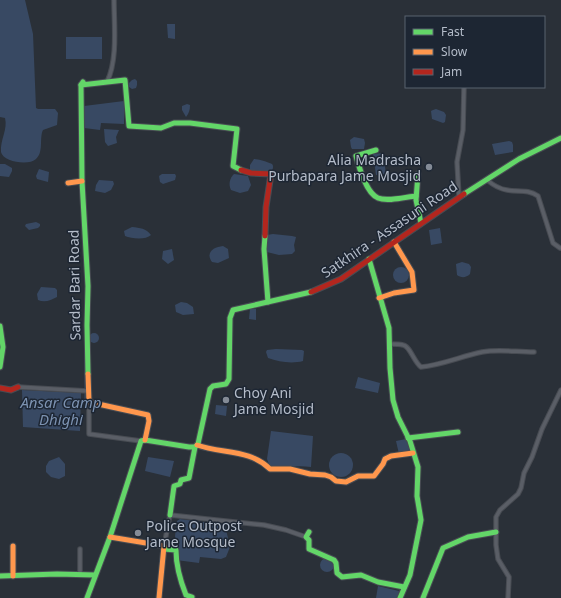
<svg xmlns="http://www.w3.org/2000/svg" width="561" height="598" font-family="'Noto Sans',sans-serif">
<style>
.water{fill:#384963}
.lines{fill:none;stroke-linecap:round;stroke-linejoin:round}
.stream{stroke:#384963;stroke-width:1}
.street-casing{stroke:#484c53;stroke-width:5.5}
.fast-casing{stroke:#484c53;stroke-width:7}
.slow-casing{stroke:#484c53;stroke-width:7}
.jam-casing{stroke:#484c53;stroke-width:7}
.street{stroke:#5a5e66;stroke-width:3.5}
.fast{stroke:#63d668;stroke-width:5}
.slow{stroke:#ff974d;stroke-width:5}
.jam{stroke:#b3261e;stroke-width:5}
.poi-dot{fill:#848b96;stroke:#1d2633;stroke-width:1.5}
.labels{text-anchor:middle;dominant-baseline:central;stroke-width:3;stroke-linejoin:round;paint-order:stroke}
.poi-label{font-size:14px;fill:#b4bcc9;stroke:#1d2633;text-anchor:start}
.street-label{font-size:14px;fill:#b4bcc9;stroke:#1d2633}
.water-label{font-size:15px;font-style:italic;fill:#7c92b1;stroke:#1d2633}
</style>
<rect width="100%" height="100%" fill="#2a3038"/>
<!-- water -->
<g class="water">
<path d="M0,0h25l8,34 3,74 2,1h17l3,4 -1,12 -14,5c-4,8 1,22 -7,29 -7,7 -33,3 -35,-7 -1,-12 7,-23 4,-34l-5,-1z"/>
<path d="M167,24h8v15l-7,-1z"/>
<rect x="66" y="37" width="36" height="22"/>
<path d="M135,79l2,2v4l-1,3 -4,1 -3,-2v-4l3,-3z"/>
<path d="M124,101v23l-23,-1 -1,7 -16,-2v-22z"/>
<path d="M187,104l3,1c0,5 -1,8 -4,12l-4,-7v-4z"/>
<path d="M436,109l8,3 2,3 -1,7 -2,1 -11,-4 -1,-8 2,-1z"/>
<path d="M104,129l15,1 -3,7 1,6 -9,3 -3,-4z"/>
<path d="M354,137l10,2 1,4 -1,6h-12l-1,-2 -1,-7z"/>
<path d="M509,141l3,1 1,3v7l-18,3 -3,-11z"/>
<path d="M383,153l3,21 -10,1 -3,-21z"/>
<path d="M254,159c4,0 14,3 18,5 2,2 1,5 -1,8l-21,-1v-6z"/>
<path d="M0,164h5l7,4v3l-3,6 -9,-1z"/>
<path d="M39,169l10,3 -1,10 -11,-3 -1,-3z"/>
<path d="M162,174h13l1,2 -1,4 -12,4 -3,-2 -1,-6z"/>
<path d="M234,174l14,2 3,9 -3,6 -8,2 -9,-3c-3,-6 -1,-12 3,-16z"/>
<path d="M99,180l14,1 1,3 -3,6 -6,3 -10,-2 1,-6z"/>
<path d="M36,222l4,2v2l-2,2 -9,2 -4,-4 1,-2z"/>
<path d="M132,227c8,1 14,1 19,8 -5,5 -19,4 -26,1l-1,-5z"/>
<path d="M440,228l2,15 -11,2 -2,-15z"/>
<path d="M273,234l19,2 4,1 -2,8 1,6 -3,3 -13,1 -12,-3 -1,-6 1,-11z"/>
<path d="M223,246l5,3 1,9 -11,5 -6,-1c-7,-10 2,-15 11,-16z"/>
<path d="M172,249l2,11 -6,4 -6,-5 1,-8z"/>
<path d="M462,262l7,2 2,3 -1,7c-4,4 -9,4 -13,1l-1,-11z"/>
<circle cx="401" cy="275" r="8"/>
<path d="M41,287l14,1 2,2v7c-6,3 -12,6 -19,3l-1,-6z"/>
<path d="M181,302l6,1 6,4 1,7 -11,1 -7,-3 -1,-7z"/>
<path d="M250,309h6v11l-7,-1z"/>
<circle cx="94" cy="338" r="5"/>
<path d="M276,349l26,1 2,1 -1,10c-11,3 -24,1 -35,-3l-2,-6 1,-2z"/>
<path d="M358,377l22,6 -2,10 -23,-5z"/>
<path d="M22,390l59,3 -1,38 -57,-4z"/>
<path d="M216,405l11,1 -1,10 -11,-2z"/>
<path d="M271,431l42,5 -2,31c-14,-2 -27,1 -41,0l-3,-8z"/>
<path d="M406,439l3,3 2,9 -12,3 -3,-13z"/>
<circle cx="341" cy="465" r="12"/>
<path d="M59,457l6,7v12l-6,3 -8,-2 -5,-5v-6l3,-5z"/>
<path d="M148,457l26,4 -4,16 -25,-6z"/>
<path d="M180,519l45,6 5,22 -4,10 -5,2 -21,-2 -1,6 -23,-3 1,-8 -2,-16 2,-15z"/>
<circle cx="327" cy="565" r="7"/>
<path d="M378,586l21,5 -1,7h-22z"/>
</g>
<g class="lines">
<!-- stream -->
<g class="stream">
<path d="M85,318v71"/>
<path d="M85,401v-9"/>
</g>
<!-- street casing -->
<g class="street-casing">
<g id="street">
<path d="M107,82c11,-23 7,-57 7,-82"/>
<path d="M487,180c6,5 12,9 20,10 11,2 21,-1 31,6l15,47 7,5"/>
<path d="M459,197l-2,-35 6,-32 1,-43"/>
<path d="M390,344c4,0 9,0 13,1 7,1 11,17 18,22 21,-2 41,-11 61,-15 17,-3 34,0 52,0"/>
<path d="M18,387l70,4"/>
<path d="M89,402v32l52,7"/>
<path d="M164,546l6,-31 94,10 22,5 20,7"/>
<path d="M80,575v-26"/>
<path d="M508,598l1,-21 -11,-18 -2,-14v-28l4,-7 18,-16 3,-6 3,-15 8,-16 10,-28 19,-39"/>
</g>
</g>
<!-- fast casing -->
<g class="fast-casing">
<g id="fast">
<path d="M83,82l-2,3 1,96 6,105 -1,39 1,49"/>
<path d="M81,85l44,-5 4,46 32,2 13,-5h16l47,6 -4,37 8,4"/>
<path d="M376,150l-20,6c3,11 10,37 22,42 9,4 28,-1 38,-2"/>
<path d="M418,174l-2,26 5,23"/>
<path d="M464,194l55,-35 42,-21"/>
<path d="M265,236l-1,13 4,53"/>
<path d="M369,259l20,69 1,40 3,32 5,17 12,24 8,26 -1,29 4,24 -11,55 -10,23"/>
<path d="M0,326l3,21 -3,20"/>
<path d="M408,438l50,-6"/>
<path d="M170,515l4,-29 6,-2 1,-4 8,-2 6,-31"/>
<path d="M309,532l-3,5 3,3v9l25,11 2,3 1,10 5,4 19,-2 17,7 26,5"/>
<path d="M164,549l12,1c0,16 4,30 10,45l6,2 -1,1"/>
<path d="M0,576l57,-2 38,1"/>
<path d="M87,598l23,-61 31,-96 4,-1 44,7h6l3,-3 12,-55 3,-3 13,-2 3,-5 1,-61 3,-8 78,-18"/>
<path d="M423,598l20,-50 25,-11 28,-5"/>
</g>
</g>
<!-- slow casing -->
<g class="slow-casing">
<g id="slow">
<path d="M68,183l14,-2"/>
<path d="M379,298l15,-5 20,-3 -2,-18 -18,-30"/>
<path d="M88,374l1,28 59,13 1,6 -4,19"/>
<path d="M197,445c25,9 53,4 73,24h20l20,5 15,1 6,2 5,4 10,1 12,-6h16l9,-12 2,-5 6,-3 22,-3"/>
<path d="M110,537l54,9 -5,52"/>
<path d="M13,546v30"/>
</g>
</g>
<!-- jam casing -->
<g class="jam-casing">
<g id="jam">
<path d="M241,170l10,3 20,1 -5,33 -1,29"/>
<path d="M311,292l30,-13 123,-85"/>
<path d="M0,388l11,2 7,-3"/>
</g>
</g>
<!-- street -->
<use href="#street" class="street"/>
<!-- fast -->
<use href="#fast" class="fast"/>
<!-- slow -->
<use href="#slow" class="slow"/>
<!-- jam -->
<use href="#jam" class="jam"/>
</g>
<!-- markers -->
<g class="poi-dot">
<circle cx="429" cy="167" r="4"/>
<circle cx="226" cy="400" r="4"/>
<circle cx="138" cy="533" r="4"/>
</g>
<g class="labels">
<!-- poi labels -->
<g class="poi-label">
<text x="421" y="159" text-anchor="end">Alia Madrasha<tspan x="421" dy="16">Purbapara Jame Mosjid</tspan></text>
<text x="234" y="392">Choy Ani<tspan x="234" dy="16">Jame Mosjid</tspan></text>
<text x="146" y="525">Police Outpost<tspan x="146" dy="16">Jame Mosque</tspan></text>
</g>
<!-- street labels -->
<g class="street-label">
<text transform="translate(389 229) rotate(-34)">Satkhira - Assasuni Road</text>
<text transform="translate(74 285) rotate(-91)">Sardar Bari Road</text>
</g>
<!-- water labels -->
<g class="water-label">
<text x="61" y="402">Ansar Camp<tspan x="61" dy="17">Dhighi</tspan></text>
</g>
</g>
<!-- legend -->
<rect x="405" y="16" width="140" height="72" fill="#1d2633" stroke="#59626f"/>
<rect x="413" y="29" width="20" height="6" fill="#63d668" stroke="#59626f"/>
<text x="441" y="36" font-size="12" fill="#b4bcc9">Fast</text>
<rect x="413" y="49" width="20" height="6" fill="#ff974d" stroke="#59626f"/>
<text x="441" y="56" font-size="12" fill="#b4bcc9">Slow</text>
<rect x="413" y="69" width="20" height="6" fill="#b3261e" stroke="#59626f"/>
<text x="441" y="76" font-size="12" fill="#b4bcc9">Jam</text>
</svg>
